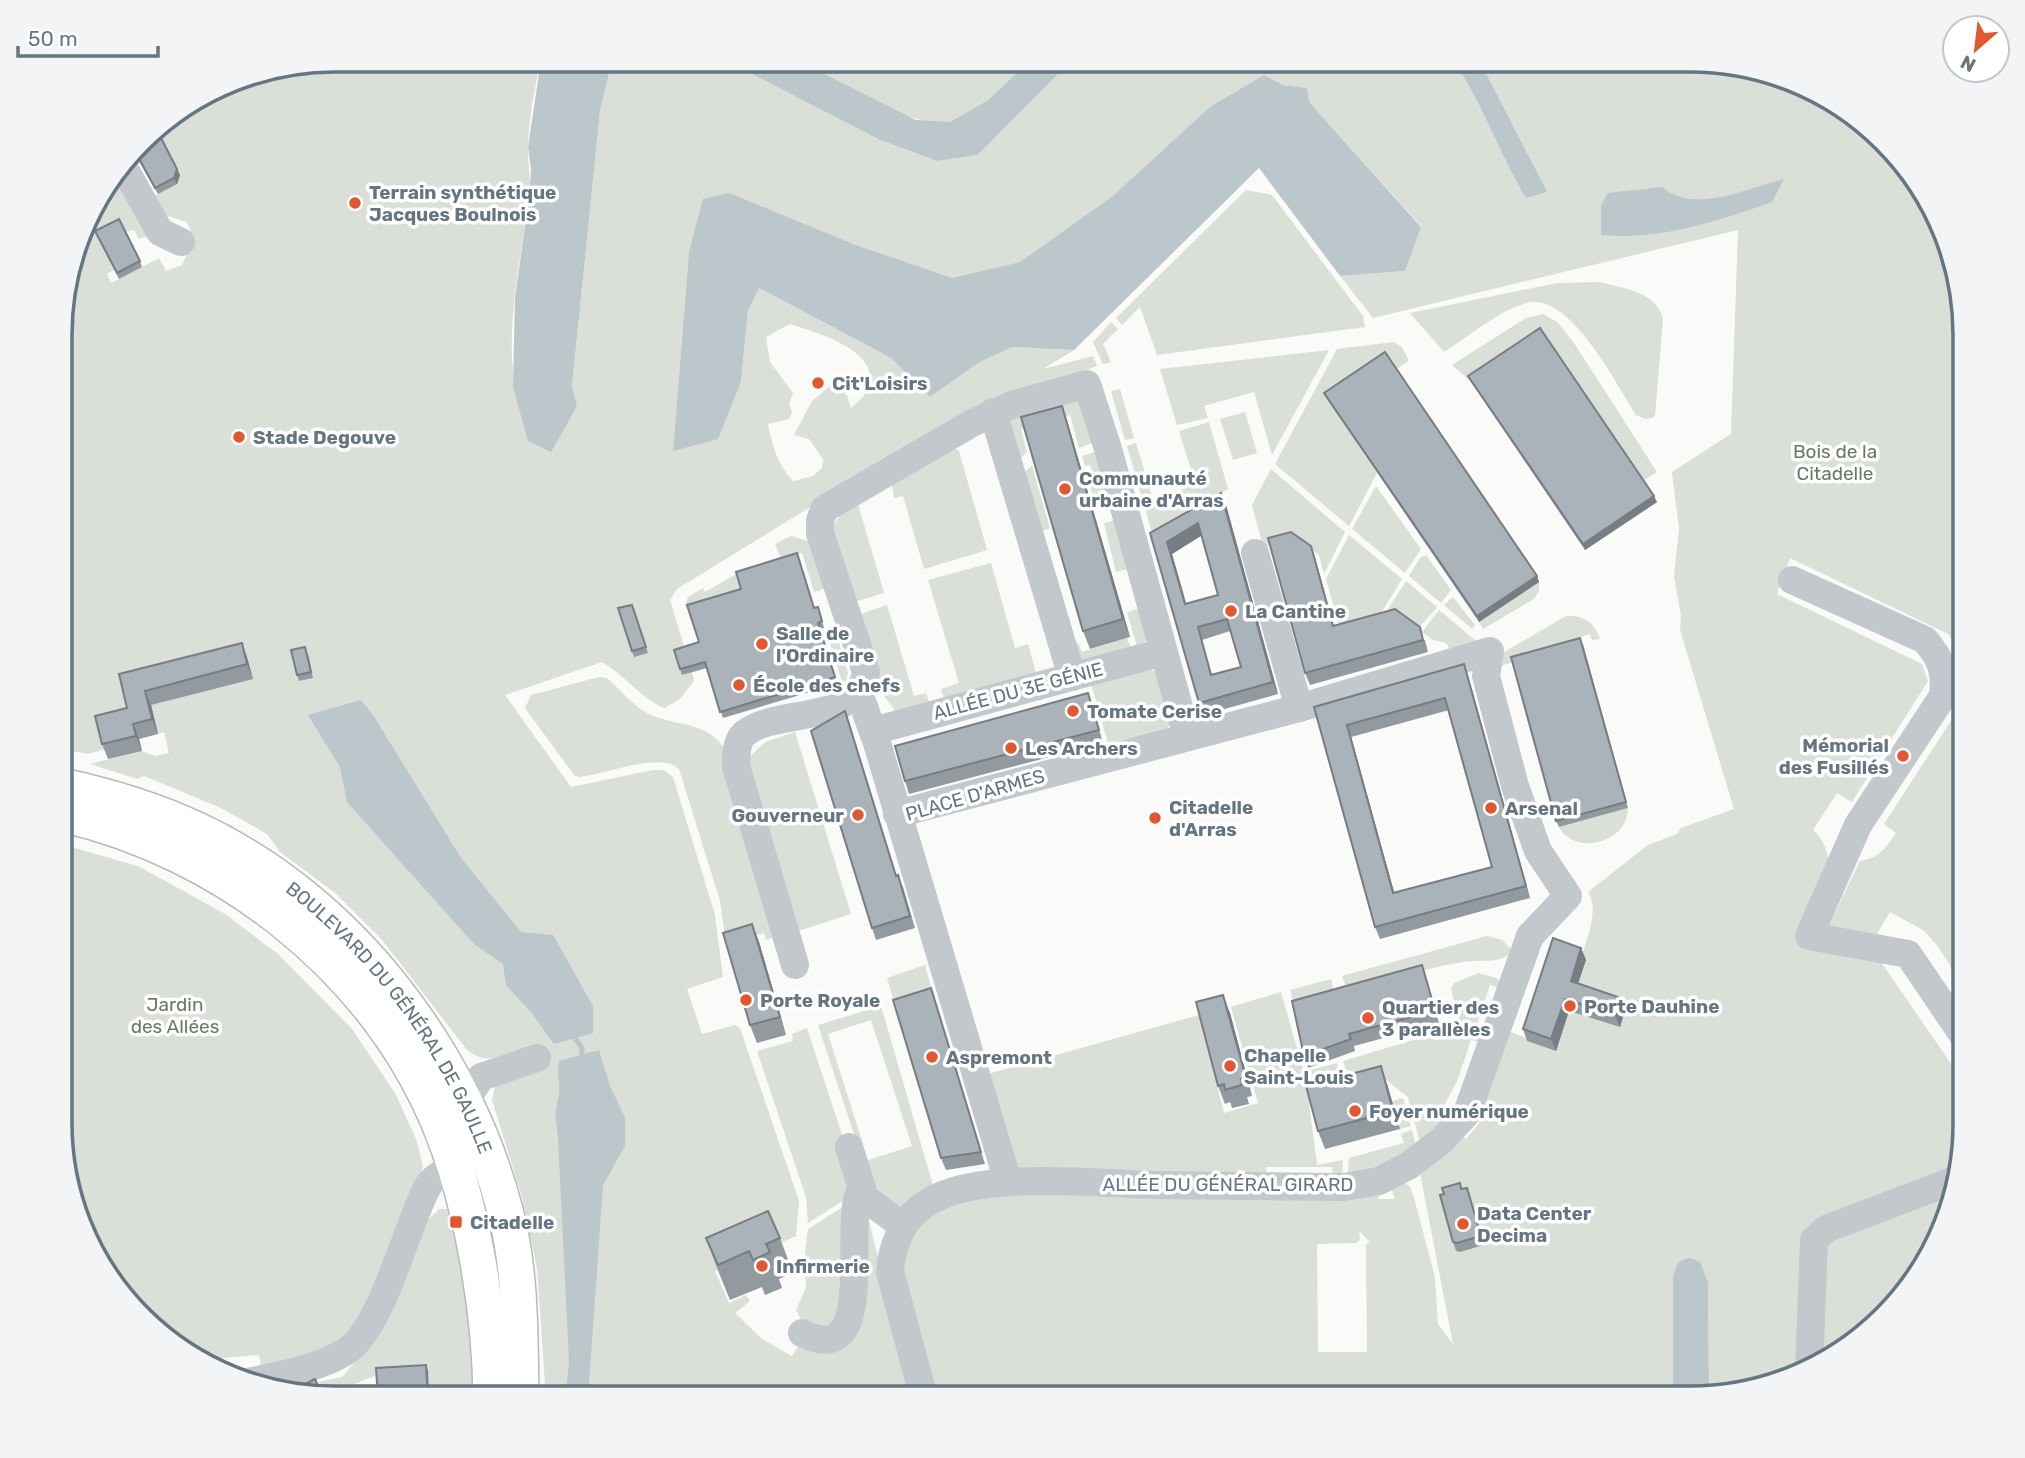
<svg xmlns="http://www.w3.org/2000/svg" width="2025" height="1458" font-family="Rubik,sans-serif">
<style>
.green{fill:#dadfd7;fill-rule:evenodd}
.water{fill:#bbc7cb}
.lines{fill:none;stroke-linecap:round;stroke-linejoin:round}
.stream{stroke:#bbc7cb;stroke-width:5}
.major-casing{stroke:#b5babe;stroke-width:38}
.minor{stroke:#c3c8cc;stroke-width:28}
.major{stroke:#fff;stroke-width:35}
.wall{fill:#929a9f;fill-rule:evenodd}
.shaded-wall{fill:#777d82}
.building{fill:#aab3b9;stroke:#777d82;stroke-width:2;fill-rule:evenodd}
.poi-dot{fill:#e4572e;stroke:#fff;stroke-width:2.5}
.labels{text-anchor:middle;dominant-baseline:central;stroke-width:7;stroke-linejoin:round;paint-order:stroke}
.poi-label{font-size:19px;font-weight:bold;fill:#657683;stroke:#fff;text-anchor:start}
.park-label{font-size:19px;fill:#687a64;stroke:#fff}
.street-label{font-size:19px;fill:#657683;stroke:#fff}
.rim{fill:none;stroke:#657683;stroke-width:3.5}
</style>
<rect width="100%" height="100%" fill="#fafaf8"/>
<!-- green -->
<g class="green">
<path d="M335,60h206c-6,27 -12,56 -13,85 -1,18 4,35 1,54 -9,69 -29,145 -8,213l46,10 10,-16 -5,-20 28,-275 11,-46 8,-5h95l19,3 147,77 57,21 41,-6 83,-84 5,-11h642l71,14 79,43 79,96 28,104v691l-16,-44 -12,-19 -14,-15 -33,-18 -20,34 95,138v57l-14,71 -43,79 -96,79 -103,24 -1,-111 -35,-5v120h-741l-34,-125 5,-21 28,-41 70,-18 379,1 -2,5h17l-4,-11 12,-7 7,6 4,11 21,79 3,47 15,20 -34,-176 40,-34 7,5 14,-17 -6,-5 32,-87 50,20 30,-89 -5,-2c5,-19 19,-49 7,-67l60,-47 29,-11 4,-6 53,-19 -54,-179 1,-14 -7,-40 5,-48 -7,-56 59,-38 7,-204 -365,88 -33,-42 65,-5 16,-45 -111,-123 -3,-15 -24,-3 -19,-10 -150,120 -94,67 -68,17 -99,-35 -164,9 -16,198 68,-70 7,-70 11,-23 132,70 39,39 48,-34 34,-16 62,3 -31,19 50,-13 4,10 -132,46 -288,177 -7,11 16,53 -4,22 10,-3 2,9 -14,18 -16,9c-25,-11 -39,-33 -62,-46l-97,33 66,92 82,-17h11l9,7 42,138 8,62 -36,12 15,45 33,-9 5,3 59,173 -3,35 -81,35 14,32 17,-8 4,6 -15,12 27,26 30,17 9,-14 27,4 41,-125 44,177h-367l-9,-130 -15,-71 -30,-97 3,-14 36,-22 -18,-13c-19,8 -29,12 -46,-1l-84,-109 -48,-48 -55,-41 -13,-18 -46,-26 -77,-32 -7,3 -47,-15 51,-13 14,5 14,-3 -5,-21 -76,22 -26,-5v-450l26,-86 28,-37 32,60 -9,3 -5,-9 -36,7 16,33 -7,4 4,9 48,-25 7,13 16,-6 12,-27 -7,-16 -23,-7 -10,-19 22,-12 -13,-40 -29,15 -2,-4 21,-27 77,-48zM790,324c25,8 98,28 76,68 -3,6 -11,12 -15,16l-4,-12 -11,-15 -24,20 -18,34 15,4 14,20 -1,9 -9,8 -20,5c-15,-15 -21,-36 -25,-57l21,-5 3,-7 -3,-8 4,-11 -23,-31 -4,-25zM1790,558l158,76c16,25 22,48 10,76l-74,114 12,9c-10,15 -17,25 -36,28l-39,80c4,-34 21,-87 -8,-111l24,-37 15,9 76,-121 -6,-17 -145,-70zM1359,1231l11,11 -4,2 1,108h-49l-1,-108 39,-1 4,-3z"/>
<path d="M797,60h234c-18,17 -56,57 -81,62 -37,8 -119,-44 -153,-62z"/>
<path d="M1246,190l26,5 91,121 2,11 -208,28 -17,-48 -18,18 -6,-7z"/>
<path d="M1600,282c24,7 55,9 63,36l-8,98c-7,5 -12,3 -19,-1 -19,-30 -63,-116 -103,-113 -26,2 -67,36 -89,50l-34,-39 147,-30z"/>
<path d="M1543,314l14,8 17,21 83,129 -14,9 -172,-99 -19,-17 74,-47z"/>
<path d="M1111,322l7,7 -15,15 8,18 -8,2 -10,-22z"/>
<path d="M1394,342l8,5 7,14 -14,9 -68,29 50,74 -28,53 -74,-62 62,-115z"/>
<path d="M1329,350l-57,105 -18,-63 -50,14 4,12 -31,7 -17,-56z"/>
<path d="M1120,389l14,49 -9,2 -14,-49z"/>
<path d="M1079,400l13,43 -13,5 -9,-33 -19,6 -4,-16z"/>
<path d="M1039,407l5,15 -23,7 6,23 -14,13 -7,-42z"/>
<path d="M1245,412l12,41 -24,7 -13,-41z"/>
<path d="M1209,422l19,67 -76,44 -25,-87 9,-3 19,63 40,-24 -16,-51z"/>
<path d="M952,446l7,5 28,99 -63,19 -21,-73 -9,2 -2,-13z"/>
<path d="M1095,452l11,39 -13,5 -6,-20 6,-2 -3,-9 -5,1 -3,-10z"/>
<path d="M1032,465l18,63 -18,7 -15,-55z"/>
<path d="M1271,469l74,63 -21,42 -5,-19 -23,-17 -33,9 -11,-42z"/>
<path d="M1376,486l45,63 -16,24 -53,-44z"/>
<path d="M858,504l26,89 -33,10 -19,-75 9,-14z"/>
<path d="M1115,520l14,49 -13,3 -12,-49z"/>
<path d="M1349,535l53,44 -27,44 -34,10 -15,-54z"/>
<path d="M791,536l23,7 16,44 -16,5 -12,-39 -21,6 -6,-15z"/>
<path d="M1426,555l25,35 -10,13 -32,-27 11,-18z"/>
<path d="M991,563l24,85 13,-4 10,36 -92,25 -5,-16 18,-6 -31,-103z"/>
<path d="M738,573l5,22 -53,16 -5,-5 3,-9 15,-9 2,4z"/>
<path d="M1406,581l31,26 -19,22 -37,-9z"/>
<path d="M1539,582v9l-5,8 -51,30 -4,-7z"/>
<path d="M1453,597l22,28 -3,4 -28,-24z"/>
<path d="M887,605l27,91 12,-3 5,15 -35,4 -18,-24 -23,-72z"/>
<path d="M1140,608l9,29 -11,13 -11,-38z"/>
<path d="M1439,610l37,31 -23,13 -7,-11 -13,-3 -11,-8z"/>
<path d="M1566,616c17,-1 28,6 34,23l-8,1 -2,-6 -14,4 1,5 -80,24 7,-15z"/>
<path d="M835,630l13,43 -2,9h-4l-15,-49z"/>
<path d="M1127,638l6,14 -51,16 -14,-22 10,-3 4,9z"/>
<path d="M1150,669l6,3 16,50 -6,8 -58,13 -17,-59z"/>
<path d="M599,677l8,1c15,13 30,33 49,39 26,9 51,6 69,32l52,187 -11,4 -2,-7 -38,11 -6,-43 -41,-132c-19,-18 -74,6 -100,8l-5,-2 -49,-67 6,-13z"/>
<path d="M795,732l56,182 -59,19 -46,-173 19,-18z"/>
<path d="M1628,808c1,34 -53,49 -69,19z"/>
<path d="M62,844l78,23 85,47 53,40 74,75 43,64 21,46 7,27 -29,101 -48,73 -84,31 -3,-16 -59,5 -33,-19 -71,-80 -34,-102z"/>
<path d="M1487,936l15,4 10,10c-8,15 -33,9 -49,12 -39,6 -77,20 -115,31l-6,-17z"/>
<path d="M925,965l10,36 -38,11 -10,-34z"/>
<path d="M1479,973l17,5 7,6 -1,5 -12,-4 -13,39 12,4 -5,16 -13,-4 -13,39 -16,31 12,8 -33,29 -13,-50 -23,-18 -33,10 -9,-28 97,-29 6,-10 12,-4 -7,-29 3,-6z"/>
<path d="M1331,979l4,17 -40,11 -5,-17z"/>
<path d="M1281,992l23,80 33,-9 8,29 -36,11 8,62 26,-5 -1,20 -9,-1 -1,-12h-66l1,11 -254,-4 -25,-100 211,-59 25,98 34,-10 -27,-96z"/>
<path d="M881,1006l53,183 -38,28 -37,-54 53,-17 -41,-126 -43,14 35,110 -5,2 -40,-121z"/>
<path d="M807,1028l39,119 6,48 -44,28 -2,-26 -49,-146 36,-10 -1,-7z"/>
<path d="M1403,1098l8,28 -11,3 -8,-28z"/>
<path d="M1412,1130l5,20 -70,30 2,-22 55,-15 -3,-9z"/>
<path d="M854,1200l-13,125 -36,2 -9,-17 10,-22 -1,-36 3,-23z"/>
<path d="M439,1209h8c22,59 25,127 27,189h-45l-50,-24 -47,19 -5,-5 -17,8 -13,-3 25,-12 20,-4 20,-23 64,-132z"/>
</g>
<!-- water -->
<g class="water">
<path d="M541,60h78l-8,5 -11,46 -28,275 5,20 -26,46 -23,-11 -15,-54 2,-90 14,-98 2,-29 -3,-23z"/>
<path d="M714,60h83l119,60 34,2 37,-21 44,-41h35l-5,11 -83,84 -41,6 -57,-21 -147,-76z"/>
<path d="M1453,60h26l68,132 -21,6c-27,-45 -43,-95 -73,-138z"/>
<path d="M1264,75l19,10 24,3 3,15 111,124 -16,44 -65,5 -81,-108 -185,182 -62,-3 -34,16 -48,34 -39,-39 -132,-70 -11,23 -7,70 -23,58 -45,12 16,-199 14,-53 26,-6 124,51 99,34 68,-16 94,-67 96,-88z"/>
<path d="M1784,179l-12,23c-54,19 -114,39 -171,33v-30l7,-12 55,-6c29,28 86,1 121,-8z"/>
<path d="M361,700l12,15 88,143 60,74 32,3 40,71v27l-39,11 -23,-32 -25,-27 -3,-21 -29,-20 -127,-142 -7,-35 -32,-52z"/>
<path d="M599,1050l11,36 15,32v28l-22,39 -15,213h-23l4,-35 -11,-226c-2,-16 -4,-22 0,-38 4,-10 -2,-26 1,-38z"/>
<path d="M1690,1258l10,4 8,21 1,111 -36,4v-120c2,-12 5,-18 17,-20z"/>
</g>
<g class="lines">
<!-- stream -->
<path class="stream" d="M572,1034l10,14v12"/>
<!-- major casing -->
<g class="major-casing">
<g id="major">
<path id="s1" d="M62,786c46,10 93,24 135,44 152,71 268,223 309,384 15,59 14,123 15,184"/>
<path d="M62,814c162,37 308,151 375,304 35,82 53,190 54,280"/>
</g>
</g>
<!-- minor -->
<g class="minor">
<path d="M123,166l37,66 21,10"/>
<path d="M993,412l79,265"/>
<path d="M1255,553l44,155"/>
<path d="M1792,580l133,60c16,19 21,31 18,56l-85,129 -49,111 99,18 57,84"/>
<path d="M859,693l18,50 131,439"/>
<path d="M873,731l290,-79"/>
<path d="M897,814l402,-106 191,-57 -4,25 29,110 23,65 30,45 -38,40 -63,177 -26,28 -33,25 -29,15 -35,6c-62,-1 -124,-1 -187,-2 -61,-1 -174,-15 -227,16 -26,15 -38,42 -40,71l34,126"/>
<path d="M795,965l-59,-199c0,-11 0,-24 8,-32 32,-27 114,-8 122,-62l-46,-139v-12l4,-12 150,-87 38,-17 75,-21 21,65 79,287"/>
<path d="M456,1115l25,-38 56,-19"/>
<path d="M849,1147l16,51 38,28"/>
<path d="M802,1333c79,40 39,-112 59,-144"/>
<path d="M1809,1371l5,-131 12,-11 131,-50"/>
<path d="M248,1382c32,-7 69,-13 97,-30 37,-21 62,-129 83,-166 5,-9 17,-14 25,-19"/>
</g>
<!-- major -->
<use href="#major" class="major"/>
</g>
<!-- wall -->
<g class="wall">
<path d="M135,151l42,18 3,6 -3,9 -19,10 -21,-36z"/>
<path d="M95,231l45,30 2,6 -23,12z"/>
<path d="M1468,376l189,126 -72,48 -114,-168z"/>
<path d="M1324,393l213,183 2,6 -60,40 -152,-223z"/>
<path d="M1062,406l6,18 62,213 -40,12 -7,-18z"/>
<path d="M1221,493l5,12 52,189 -75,21 -53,-182zM1201,536l17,59 -32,9 -14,-50zM1230,631l11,36 -29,8 -10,-35z"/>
<path d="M1311,546l4,12 19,68 91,14 3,12 -118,33 -5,-12z"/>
<path d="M632,605l16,48 -14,4 -16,-49z"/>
<path d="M814,608l6,5 4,15 -4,1 17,55 -114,34 -16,-50 -25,7 -2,-6 19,-27z"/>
<path d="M242,643l11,36 -102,26 7,29 -19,5 3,12 -34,8 -6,-15 25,-36 -8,-34z"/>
<path d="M1583,644l45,164 -69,19 -3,-6z"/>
<path d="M308,653l5,25 -14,3 -2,-6z"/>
<path d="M1468,676l62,222 -150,41 -5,-12 -61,-220zM1449,710l43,157 -98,26 -43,-156z"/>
<path d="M1092,705l11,38 -194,51 -4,-13z"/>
<path d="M845,711l51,164 7,12 12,41 -39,12 -4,-12z"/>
<path d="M752,924l7,18 27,93 -29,8 -7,-18z"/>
<path d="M1581,948l5,12 -8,23 47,27 -5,17 -51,-16 -13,40 -29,-10 -4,-12z"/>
<path d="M1422,965l17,58 -85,23 1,5 -47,17 -4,-12z"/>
<path d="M931,988l4,13 50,163 -39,6 -5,-12z"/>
<path d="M1230,1013l22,83 -5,1 2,7 -17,4 -2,-6 -5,2 -7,-18z"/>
<path d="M1387,1084l13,45 -75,20 -7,-18z"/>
<path d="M1460,1183l2,6 8,7 14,49 -24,7 -4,-1 -3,-9 -9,-48z"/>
<path d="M706,1238h74l13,35 -14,6 3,9 -17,7 -3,-8 -32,13 -11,-27z"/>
</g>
<!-- shaded-wall -->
<g class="shaded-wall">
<path d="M177,169l3,6 -3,9 -3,-6z"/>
<path d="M1062,406l6,18 62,213 -7,-18z"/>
<path d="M1221,493l5,12 52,189 -5,-12z"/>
<path d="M1654,496l3,6 -72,48 -2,-6z"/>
<path d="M1198,523l4,12 -30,19 18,62 -23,-74z"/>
<path d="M1311,546l4,12 22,81 -4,-13z"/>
<path d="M1537,576l2,6 -60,40 -2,-6z"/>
<path d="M242,643l5,14 6,22 -6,-15z"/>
<path d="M1464,664l4,12 62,222 -4,-12z"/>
<path d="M145,691l6,14 7,29 -6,-15z"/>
<path d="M845,711l4,12 51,165 -4,-12z"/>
<path d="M133,724l6,15 3,12 -6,-15z"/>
<path d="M1347,725l4,12 47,169 -5,-13z"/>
<path d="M752,924l7,18 27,93 -6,-18z"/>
<path d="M1581,948l5,12 -11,33 -4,-12z"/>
<path d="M1223,995l7,18 22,83 -6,-18z"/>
<path d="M1621,998l4,12 -5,17 -5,-12z"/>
<path d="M1565,999l4,12 -13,40 -5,-12z"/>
<path d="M1381,1066l6,18 13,45 -7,-18z"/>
<path d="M426,1365l2,6 1,27h-1z"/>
</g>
<!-- building -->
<g class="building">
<path d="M161,138l16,31 -3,9 -19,10 -20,-37z"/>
<path d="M119,219l21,42 -23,12 -22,-42z"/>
<path d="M1540,328l114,168 -71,48 -115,-168z"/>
<path d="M1385,352l152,224 -60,40 -153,-223z"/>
<path d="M1062,406l61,213 -40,12 -62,-214z"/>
<path d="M1221,493l52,189 -74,21 -49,-170zM1198,523l20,72 -33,9 -18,-62zM1227,619l14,48 -30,8 -13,-48z"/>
<path d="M1291,532l20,14 22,80 62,-17 25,18 3,13 -118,33 -37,-135z"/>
<path d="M797,553l17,55 4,-1 4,14 -4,2 17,54 -115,35 -15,-50 -25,7 -6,-19 25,-8 -12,-37 54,-16 -5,-17z"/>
<path d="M632,605l14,42 -14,4 -14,-43z"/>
<path d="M1580,638l46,164 -70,19 -45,-164z"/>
<path d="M242,643l5,21 -102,27 7,28 -19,5 3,12 -34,8 -7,-28 32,-8 -8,-34z"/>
<path d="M305,647l6,25 -14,3 -6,-25z"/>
<path d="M1464,664l62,222 -151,41 -61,-220zM1445,698l47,169 -99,26 -46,-168z"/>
<path d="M1088,693l11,37 -194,51 -10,-35z"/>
<path d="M845,711l51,165 2,-1 12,41 -38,12 -61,-197z"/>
<path d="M752,924l28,93 -30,8 -27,-92z"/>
<path d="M1553,938l28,10 -10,33 50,17 -6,17 -50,-16 -14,40 -28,-10z"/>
<path d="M1422,965l13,45 -86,24 2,5 -47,17 -12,-55z"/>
<path d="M931,988l50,164 -40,6 -48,-158z"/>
<path d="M1223,995l23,83 -5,1 1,6 -17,5 -1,-6 -6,2 -22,-84z"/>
<path d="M1381,1066l12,45 -75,20 -12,-45z"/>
<path d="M1460,1183l1,6 6,-1 14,48 -24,7 -4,-1 -13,-47 4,-1 -2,-6z"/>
<path d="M768,1211l12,27 -14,6 4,8 -17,8 -4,-9 -31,14 -12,-27z"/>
<path d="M426,1365l2,33h-50l-2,-30z"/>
<path d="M315,1379l7,16 -6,3 -26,-6z"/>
</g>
<!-- markers -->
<g class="poi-dot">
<circle cx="355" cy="203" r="7"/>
<circle cx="818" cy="383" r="7"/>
<circle cx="239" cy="437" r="7"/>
<circle cx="1065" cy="489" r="7"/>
<circle cx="1231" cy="611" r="7"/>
<circle cx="762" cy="644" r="7"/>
<circle cx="739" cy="685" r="7"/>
<circle cx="1073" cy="711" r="7"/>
<circle cx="1011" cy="748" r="7"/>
<circle cx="1903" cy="756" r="7"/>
<circle cx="1491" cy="808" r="7"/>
<circle cx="858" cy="815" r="7"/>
<circle cx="1155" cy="818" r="7"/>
<circle cx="746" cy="1000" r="7"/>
<circle cx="1570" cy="1006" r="7"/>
<circle cx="1368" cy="1018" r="7"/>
<circle cx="932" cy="1057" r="7"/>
<circle cx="1230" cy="1066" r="7"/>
<circle cx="1355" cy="1111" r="7"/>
<rect x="449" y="1215" width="14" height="14" rx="3.5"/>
<circle cx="1463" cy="1224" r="7"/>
<circle cx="762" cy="1266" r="7"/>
</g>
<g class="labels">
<!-- poi labels -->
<g class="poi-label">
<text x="369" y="192">Terrain synthétique<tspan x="369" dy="22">Jacques Boulnois</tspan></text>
<text x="832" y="383">Cit'Loisirs</text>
<text x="253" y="437">Stade Degouve</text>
<text x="1079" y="478">Communauté<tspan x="1079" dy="22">urbaine d'Arras</tspan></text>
<text x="1245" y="611">La Cantine</text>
<text x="776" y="633">Salle de<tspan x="776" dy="22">l'Ordinaire</tspan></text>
<text x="753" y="685">École des chefs</text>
<text x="1087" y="711">Tomate Cerise</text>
<text x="1889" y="745" text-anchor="end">Mémorial<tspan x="1889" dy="22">des Fusillés</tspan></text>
<text x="1025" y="748">Les Archers</text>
<text x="1169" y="807">Citadelle<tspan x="1169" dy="22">d'Arras</tspan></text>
<text x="1505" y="808">Arsenal</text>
<text x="844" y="815" text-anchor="end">Gouverneur</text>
<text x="760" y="1000">Porte Royale</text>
<text x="1584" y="1006">Porte Dauhine</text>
<text x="1382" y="1007">Quartier des<tspan x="1382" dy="22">3 parallèles</tspan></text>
<text x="1244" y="1055">Chapelle<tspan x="1244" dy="22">Saint-Louis</tspan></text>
<text x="946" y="1057">Aspremont</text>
<text x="1369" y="1111">Foyer numérique</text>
<text x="1477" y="1213">Data Center<tspan x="1477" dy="22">Decima</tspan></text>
<text x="470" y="1222">Citadelle</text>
<text x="776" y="1266">Infirmerie</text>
</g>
<!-- park labels -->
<g class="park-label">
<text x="1835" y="451">Bois de la<tspan x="1835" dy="22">Citadelle</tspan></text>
<text x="175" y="1004">Jardin<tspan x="175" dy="22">des Allées</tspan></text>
</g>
<!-- street labels -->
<g class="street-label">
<text transform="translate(1018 691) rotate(-15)">ALLÉE DU 3E GÉNIE</text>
<text transform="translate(975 795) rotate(-16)">PLACE D'ARMES</text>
<text stroke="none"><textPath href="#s1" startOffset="418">BOULEVARD DU GÉNÉRAL DE GAULLE</textPath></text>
<text x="1228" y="1184">ALLÉE DU GÉNÉRAL GIRARD</text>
</g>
</g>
<!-- crop -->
<path d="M0 0H2025V1458H0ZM335 72H1690A263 263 0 0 1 1953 335V1123A263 263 0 0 1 1690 1386H335A263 263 0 0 1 72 1123V335A263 263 0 0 1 335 72Z" fill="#f3f4f5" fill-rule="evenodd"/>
<path class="rim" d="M335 72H1690A263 263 0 0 1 1953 335V1123A263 263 0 0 1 1690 1386H335A263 263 0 0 1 72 1123V335A263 263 0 0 1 335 72Z"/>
<!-- north arrow -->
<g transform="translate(1976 49) rotate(208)"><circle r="33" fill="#ffffff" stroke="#c1c8cd" stroke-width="2"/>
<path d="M0-5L12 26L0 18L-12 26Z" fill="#e4572e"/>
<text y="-10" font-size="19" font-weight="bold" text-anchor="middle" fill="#657683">N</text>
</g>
<!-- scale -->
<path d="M18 46v10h140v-10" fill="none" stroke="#657683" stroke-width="3.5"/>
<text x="28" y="46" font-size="21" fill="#657683" stroke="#ffffff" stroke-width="5" paint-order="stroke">50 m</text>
</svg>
